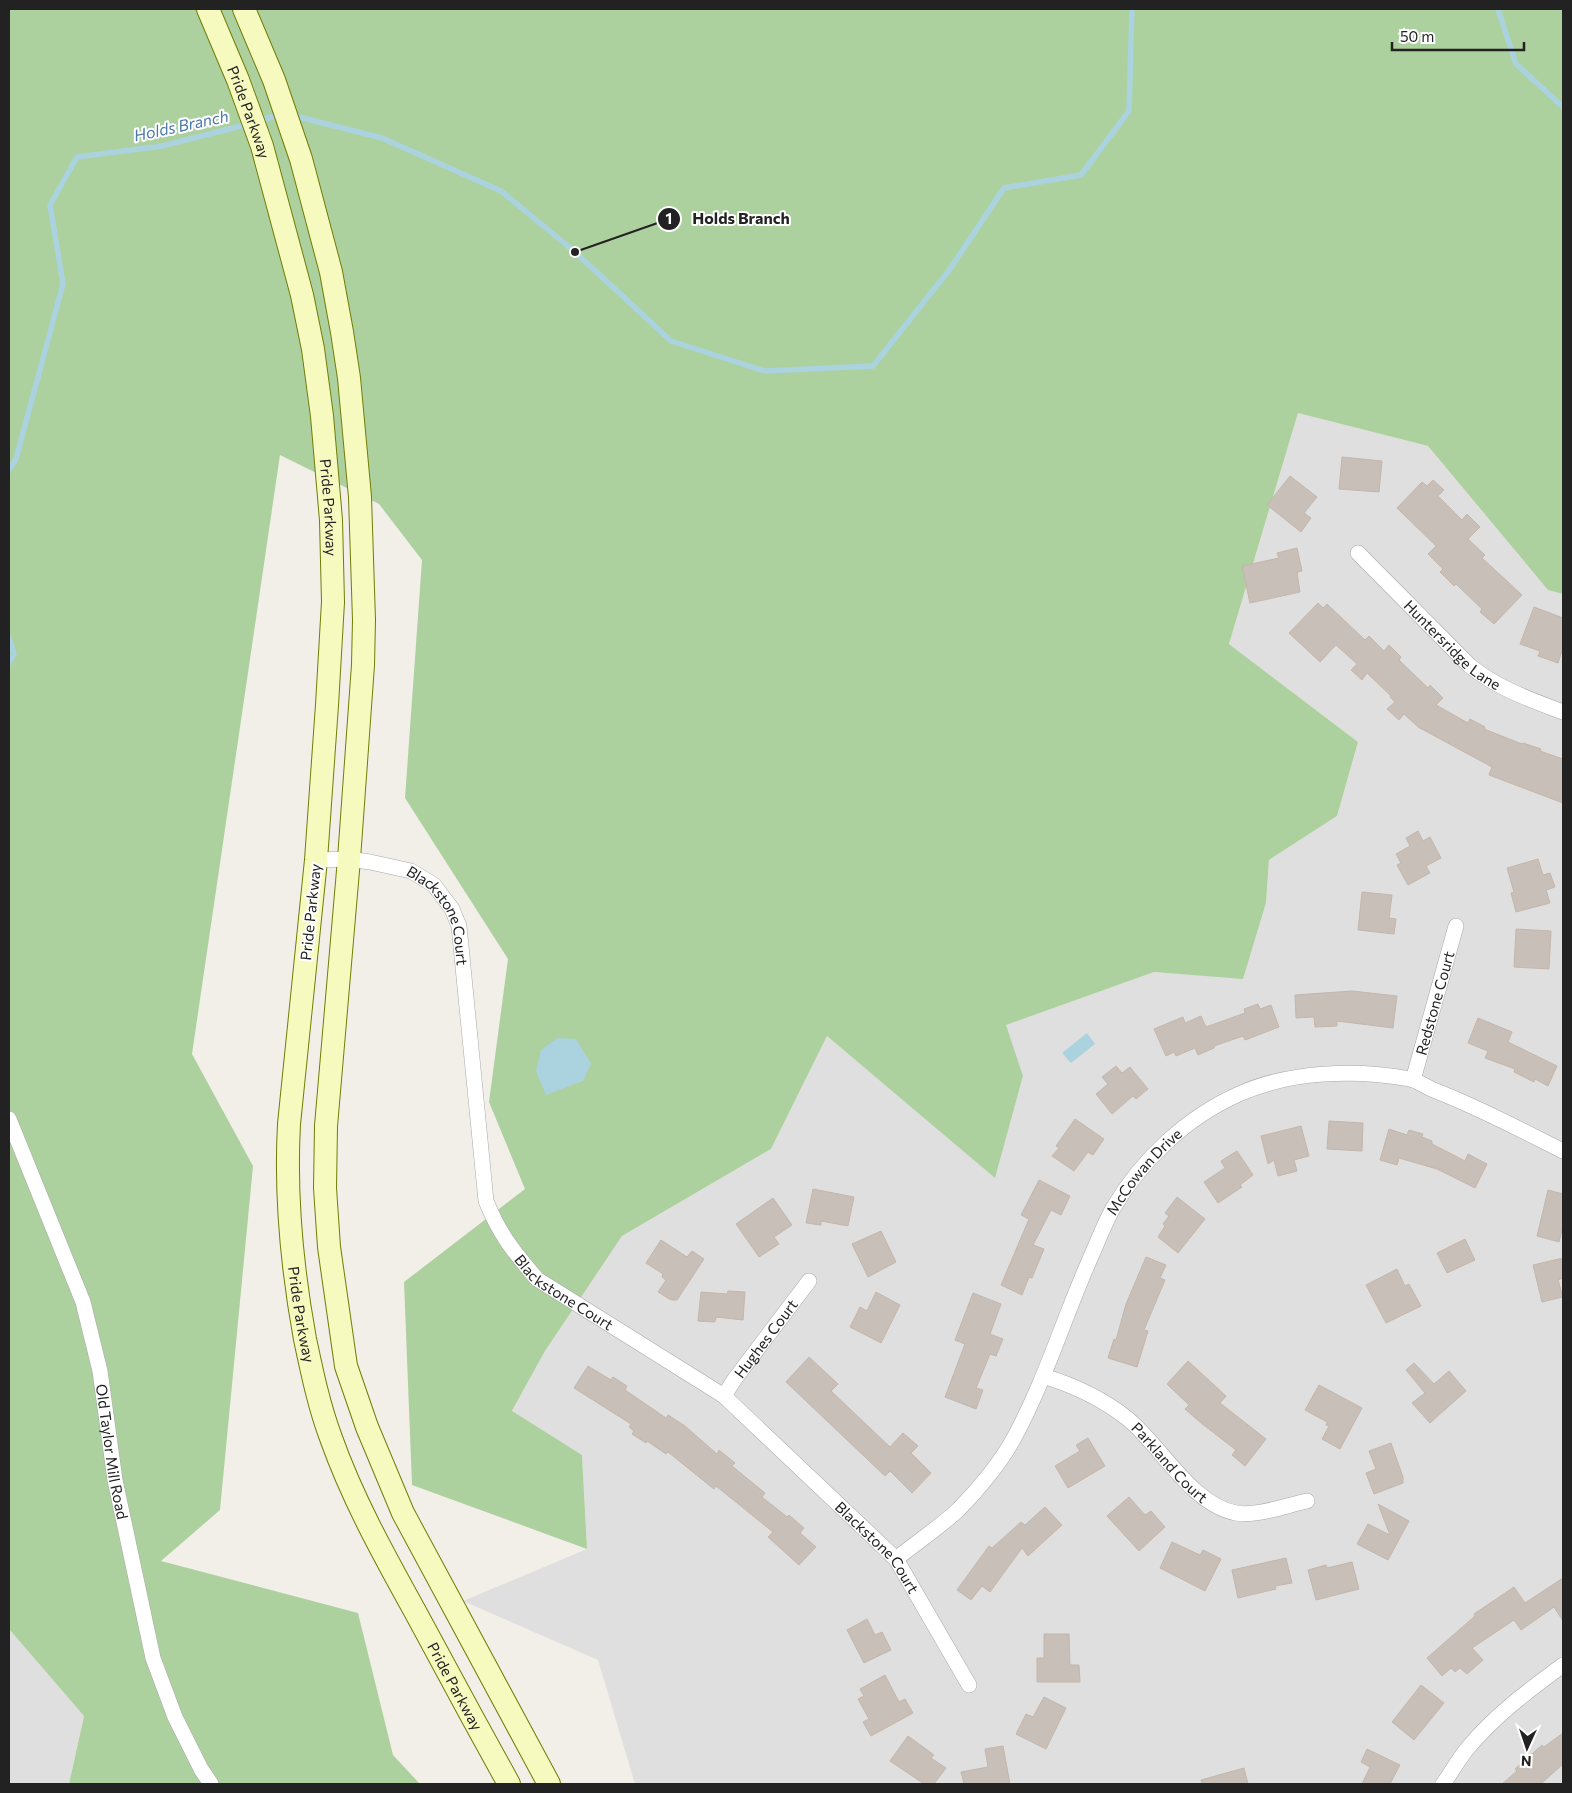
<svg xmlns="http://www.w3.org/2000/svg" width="1572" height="1793" font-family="Commissioner,sans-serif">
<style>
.residential{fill:#e0dfdf}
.forest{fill:#add19e}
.water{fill:#aad3df}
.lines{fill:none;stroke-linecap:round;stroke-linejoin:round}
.stream{stroke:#aad3df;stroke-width:5.5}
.building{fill:#c7bfb8;stroke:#c4b6ab}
.minor-casing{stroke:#a9a9a9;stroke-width:16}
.secondary-casing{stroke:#707d05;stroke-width:24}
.minor{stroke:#fff;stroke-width:15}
.secondary{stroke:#f7fabf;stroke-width:22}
.labels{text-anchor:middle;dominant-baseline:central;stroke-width:4;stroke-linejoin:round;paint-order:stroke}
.street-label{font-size:15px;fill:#222;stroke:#fff}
.water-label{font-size:16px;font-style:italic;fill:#4a7aab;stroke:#fff}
.leader{fill:none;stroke:#222;stroke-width:2}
.callout-dot{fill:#222;stroke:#fff;stroke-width:2}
.mark-label{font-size:15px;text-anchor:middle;font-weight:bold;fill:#fff}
.callout-label{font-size:16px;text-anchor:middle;font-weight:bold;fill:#222;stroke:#fff;stroke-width:4;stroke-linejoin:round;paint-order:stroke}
</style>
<rect width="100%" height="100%" fill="#f2efe9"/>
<!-- residential -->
<g class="residential">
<path d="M1298,413l130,33 120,144 15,4v1190h-928l-37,-124 -135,-59 124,-52 -5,-94 -70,-43 33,-61 77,-115 149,-87 56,-113 168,141 28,-101 -18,-51 149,-53 89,6 23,-75 3,-43 68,-44 21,-74 -129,-98z"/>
<path d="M9,1629l75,87 -15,68h-60z"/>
</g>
<!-- forest -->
<path class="forest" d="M9,9h1554v585l-15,-4 -120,-144 -130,-33 -69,231 129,98 -21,74 -68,44 -3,43 -23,76 -89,-7 -148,53 17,51 -28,102 -168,-142 -56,113 -149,87 -77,115 -33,60 70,44 5,94 -175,-64 -8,-203 121,-93 -36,-87 19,-143 -103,-161 17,-238 -43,-56 -99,-49 -88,599 61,112 -33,344 -59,51 197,52 35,142 27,29h-351l15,-68 -75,-87z"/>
<!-- water -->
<g class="water">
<path d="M1087,1033l8,11 -24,19 -9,-10z"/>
<path d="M557,1038l19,1 15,25 -8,17 -37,14 -10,-24 5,-21z"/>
</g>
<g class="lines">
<!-- stream -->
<g class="stream">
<path d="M1498,9l18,55 47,43"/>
<path d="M291,115l91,23 119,53 74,61 96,89 93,30 109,-5 77,-97 54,-81 77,-13 48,-64 3,-102"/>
<path d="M258,121l22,-6"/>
<path d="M9,470l7,-11 47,-175 -13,-79 27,-48 85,-11 87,-22"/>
<path d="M9,638l5,16 -5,9"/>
</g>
</g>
<!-- building -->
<g class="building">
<path d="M1342,457l40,4 -3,31 -40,-3z"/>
<path d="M1290,476l27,21 -13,16 7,5 -10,14 -34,-27z"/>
<path d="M1433,480l11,10 -6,6 24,24 5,-6 13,13 -12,12 17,16 -3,3 40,37 -28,29 -14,-12 2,-3 -26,-25 -2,2 -14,-14 3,-3 -15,-15 8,-8 -39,-38 25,-26 5,4z"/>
<path d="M1297,548l5,23 -5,1 3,20 -50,11 -8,-37 37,-8 -2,-5z"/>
<path d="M1318,603l5,5 4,-4 38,36 4,-4 15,15 5,-6 12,12 -2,3 29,28 2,-3 13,13 -7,7 32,18 2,-4 15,8 -1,2 38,15 1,-1 18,6 -1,2 23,8v44l-74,-28 3,-8 -74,-40 -14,-13 -5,6 -12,-11 8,-7 -5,-5 1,-1 -24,-23 -5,7 -11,-10 6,-6 -21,-19 -16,17 -31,-29z"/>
<path d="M1534,607l29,11v30l-5,15 -20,-7 2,-5 -20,-7z"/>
<path d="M1418,831l5,10 7,-4 11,21 -15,8 4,7 -22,12 -11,-20 4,-2 -5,-9 14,-8 -4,-8z"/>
<path d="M1538,859l5,16 7,-2 5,14 -9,3 4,13 -34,9 -5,-19 3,-1 -7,-24z"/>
<path d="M1362,892l30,3 -3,23 7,1 -2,15 -36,-4z"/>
<path d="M1516,929l35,2 -2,38 -35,-2z"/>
<path d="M1352,991l45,5 -4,32 -56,-7v5l-22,1 -1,-10 -18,1 -1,-23z"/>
<path d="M1258,1004l2,5 11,-4 8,22 -34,13 -2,-4 -29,10v2l-16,7 -3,-7 -19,8 -2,-4 -8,4 -12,-27 29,-12 2,6 16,-7 5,11 39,-14 -1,-4z"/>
<path d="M1478,1018l34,14 -4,10 49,24 -9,20 -13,-7 -1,3 -20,-10 1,-3 -30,-11 3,-7 -20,-8z"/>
<path d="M1116,1066l6,7 8,-6 18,22 -12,10 -3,-3 -21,18 -16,-20 12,-10 -6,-7z"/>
<path d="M1075,1119l29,20 -11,16 -5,-3 -14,19 -22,-15 7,-8 -3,-2z"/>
<path d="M1329,1121l34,2 -1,28 -35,-2z"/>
<path d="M1301,1126l8,30 -15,4 3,11 -19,5 -4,-16 -6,4 -7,-28z"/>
<path d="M1389,1129l18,6 2,-5 14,4 -1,3 10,4v3l33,17 3,-7 19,10 -12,24 -38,-19 -38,-11 -2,7 -17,-5z"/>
<path d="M1237,1151l16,24 -13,10 2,2 -24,16 -14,-21 21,-14 -4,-7z"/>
<path d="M1039,1180l31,16 -9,19 -10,-5 -18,35 11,4 -12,29 -3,-1 -7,18 -21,-10 28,-66 -8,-4z"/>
<path d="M813,1189l41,8 -6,29 -27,-5v4l-15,-2z"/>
<path d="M1548,1190l15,4v32l-4,16 -22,-6z"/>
<path d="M1177,1197l28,22 -27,34 -20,-16 7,-11 -2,-2 6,-8 -4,-3z"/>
<path d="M773,1198l19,27 -18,12 5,7 -20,13 -23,-33z"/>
<path d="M881,1231l15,31 -28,15 -16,-33z"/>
<path d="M1465,1239l10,21 -28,13 -10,-20z"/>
<path d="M661,1240l26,17 5,-6 12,8 -27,41h-6l-13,-8 8,-12 -4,-3 1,-3 -17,-11z"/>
<path d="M1146,1257l20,8 -6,13 5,2 -21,50 4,1 -11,36 -29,-9 6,-19 2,1 10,-36z"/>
<path d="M1563,1258v20l-5,2 5,17 -21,5 -9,-37z"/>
<path d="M1397,1269l8,17 4,-2 12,22 -35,17 -20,-38z"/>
<path d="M728,1291l17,1 -2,28 -27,-3 -1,5 -17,-1 3,-29 26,2z"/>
<path d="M876,1292l24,13 -19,38 -31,-16 10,-20 7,4z"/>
<path d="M973,1293l28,11 -11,30 13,5 -7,17 -6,-2 -14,34 7,2 -7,19 -31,-12 20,-53 -10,-4z"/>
<path d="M809,1357l29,27 -7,7 59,56 13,-14 15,13 -7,7 20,20 -19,20 -22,-22 -5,5 -99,-94z"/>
<path d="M1188,1361l38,35 -6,7 46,36 -21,27 -13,-11 4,-5 -35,-27 -16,-14 4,-4 -22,-21z"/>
<path d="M1414,1363l20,21 15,-13 17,20 -36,32 -18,-20 13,-10 -19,-23z"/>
<path d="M588,1366l23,14 2,-3 14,9 -2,4 41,28 2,-3 17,11 32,28 2,-4 16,13 -3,3 33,27 -3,4 25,20 2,-2 15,13 -4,5 16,14 -17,18 -31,-28 5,-5 -57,-46 -2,3 -46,-37 -2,2 -19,-13 -1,2 -14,-9 2,-3 -5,-4 2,-3 -57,-36z"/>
<path d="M1319,1385l43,23 -22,41 -18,-10 7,-13 -3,-1 1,-3 -22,-12z"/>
<path d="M1088,1438l17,28 -37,22 -13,-22 25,-15 -4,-6z"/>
<path d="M1391,1443l12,34v6l-29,11 -8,-21 10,-4 -7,-18z"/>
<path d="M1129,1497l16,18 6,-4 14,16 -26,24 -32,-35z"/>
<path d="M1378,1504l31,17 -21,39 -31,-16 11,-20 22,11z"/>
<path d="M1045,1507l17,18 -34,31 -6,-8 -32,44 -8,-6 -11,14 -14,-10 32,-44 3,2 29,-26 4,3z"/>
<path d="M1172,1542l28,13 3,-5 18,9 -16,32 -45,-23z"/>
<path d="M1286,1558l6,25 -17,3 1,3 -38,9 -6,-28z"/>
<path d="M1352,1562l7,27 -43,11 -8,-30 18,-5 1,3z"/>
<path d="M1563,1578v43l-9,-14 -33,23 -7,-10 -42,28 11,12 -16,14 -7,-6 -5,4 -4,-4 -9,8 -15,-18 48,-42 -1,-2 40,-27 11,16z"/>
<path d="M867,1619l8,16 7,-3 9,18 -27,13 -17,-33z"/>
<path d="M1044,1634h25l1,31h9l1,17h-43v-24h7z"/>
<path d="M885,1675l14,27 6,-3 8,14 -42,23 -8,-14 6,-3 -11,-20 6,-3 -4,-7z"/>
<path d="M1421,1685l23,18 -30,37 -22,-18z"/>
<path d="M1044,1697l22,11 -20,41 -30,-15 10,-20 7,3z"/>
<path d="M1563,1733v31l-22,20h-39l15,-13 -2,-2 27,-24 2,2z"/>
<path d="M908,1736l26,19 -3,3 15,10 -12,16h-10l-34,-23z"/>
<path d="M1003,1746l7,38h-46l-3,-12 27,-5 -3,-18z"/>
<path d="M1367,1749l33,16 -10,19h-28l8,-17 -9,-5z"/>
<path d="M1244,1768l4,16h-46l-1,-4z"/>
</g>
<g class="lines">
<!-- minor casing -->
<g class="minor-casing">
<g id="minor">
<path id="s1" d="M1358,553l112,113c29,23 59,33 93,46"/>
<path id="s2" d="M316,860l33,-1 21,3 41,9 23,14 18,24 7,17 27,275c14,34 27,50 51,78l187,117 172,163 73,126"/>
<path id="s3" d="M1413,1080l43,-154"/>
<path id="s4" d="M9,1119l74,183 17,69 15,109 38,178 22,59 26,52 10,15"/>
<path id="s5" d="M1043,1376c30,9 60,23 85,43 33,27 64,86 108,94 20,4 51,-8 71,-12"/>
<path id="s6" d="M724,1396l10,-16 75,-99"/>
<path id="s7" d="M896,1559c21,-17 44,-32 63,-50 19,-19 42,-47 55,-71 32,-59 51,-124 79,-186 6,-14 12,-29 19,-42 29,-50 75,-93 127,-116 51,-23 117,-25 171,-15 9,2 17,9 26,12 44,17 85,39 127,60"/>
<path d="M1443,1784c8,-11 15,-24 24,-35 27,-33 62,-59 96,-84"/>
</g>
</g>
<!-- secondary casing -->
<g class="secondary-casing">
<g id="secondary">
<path id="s8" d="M208,9l30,71 24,66 40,149 11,54 9,67 9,104 2,82 -6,103 -11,155 -27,264c-4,73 3,144 16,215 7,33 14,67 26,99 22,62 54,119 86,177 30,56 61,113 92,169"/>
<path d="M244,9l30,71 27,79 30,113 11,60 7,46 11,119 4,123 -1,45 -14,194 -23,267 -1,62 4,59 17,119 21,61 36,86 146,271"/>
</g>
</g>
<!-- minor -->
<use href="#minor" class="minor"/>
<!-- secondary -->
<use href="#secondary" class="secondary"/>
</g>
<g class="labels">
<!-- street labels -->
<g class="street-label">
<text stroke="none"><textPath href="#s8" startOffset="111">Pride Parkway</textPath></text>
<text stroke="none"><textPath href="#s8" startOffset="516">Pride Parkway</textPath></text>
<text stroke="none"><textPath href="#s1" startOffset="132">Huntersridge Lane</textPath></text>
<text transform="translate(310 912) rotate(-84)">Pride Parkway</text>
<text stroke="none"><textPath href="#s2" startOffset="152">Blackstone Court</textPath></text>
<text stroke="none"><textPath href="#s3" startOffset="80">Redstone Court</textPath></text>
<text stroke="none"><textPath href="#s7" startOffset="469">McCowan Drive</textPath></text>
<text stroke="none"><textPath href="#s2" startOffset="571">Blackstone Court</textPath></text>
<text stroke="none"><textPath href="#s8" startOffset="1326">Pride Parkway</textPath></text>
<text stroke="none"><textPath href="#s6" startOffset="71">Hughes Court</textPath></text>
<text stroke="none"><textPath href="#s4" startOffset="350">Old Taylor Mill Road</textPath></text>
<text stroke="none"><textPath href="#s5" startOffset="156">Parkland Court</textPath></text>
<text stroke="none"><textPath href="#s2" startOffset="978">Blackstone Court</textPath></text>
<text stroke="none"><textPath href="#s8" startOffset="1731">Pride Parkway</textPath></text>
</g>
<!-- water labels -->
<g class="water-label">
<text transform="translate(181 125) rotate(-12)">Holds Branch</text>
</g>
</g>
<!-- callouts -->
<path class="leader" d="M575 252L669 219"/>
<g class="callout-dot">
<circle cx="575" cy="252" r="5"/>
<circle cx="669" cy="219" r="12"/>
</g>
<g class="mark-label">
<text x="669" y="224">1</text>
</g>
<g class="callout-label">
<text x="741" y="224">Holds Branch</text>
</g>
<!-- border -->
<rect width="1572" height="1793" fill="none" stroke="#222222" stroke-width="20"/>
<!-- north arrow -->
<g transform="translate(1527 1748) rotate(183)" stroke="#ffffff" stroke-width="4" paint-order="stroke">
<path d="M0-4L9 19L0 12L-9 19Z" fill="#222222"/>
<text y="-8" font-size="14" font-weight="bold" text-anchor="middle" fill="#222222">N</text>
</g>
<!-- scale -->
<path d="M1392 42v8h132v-8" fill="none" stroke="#222222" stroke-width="2.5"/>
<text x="1400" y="42" font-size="15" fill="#222222" stroke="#ffffff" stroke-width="4" paint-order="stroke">50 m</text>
</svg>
